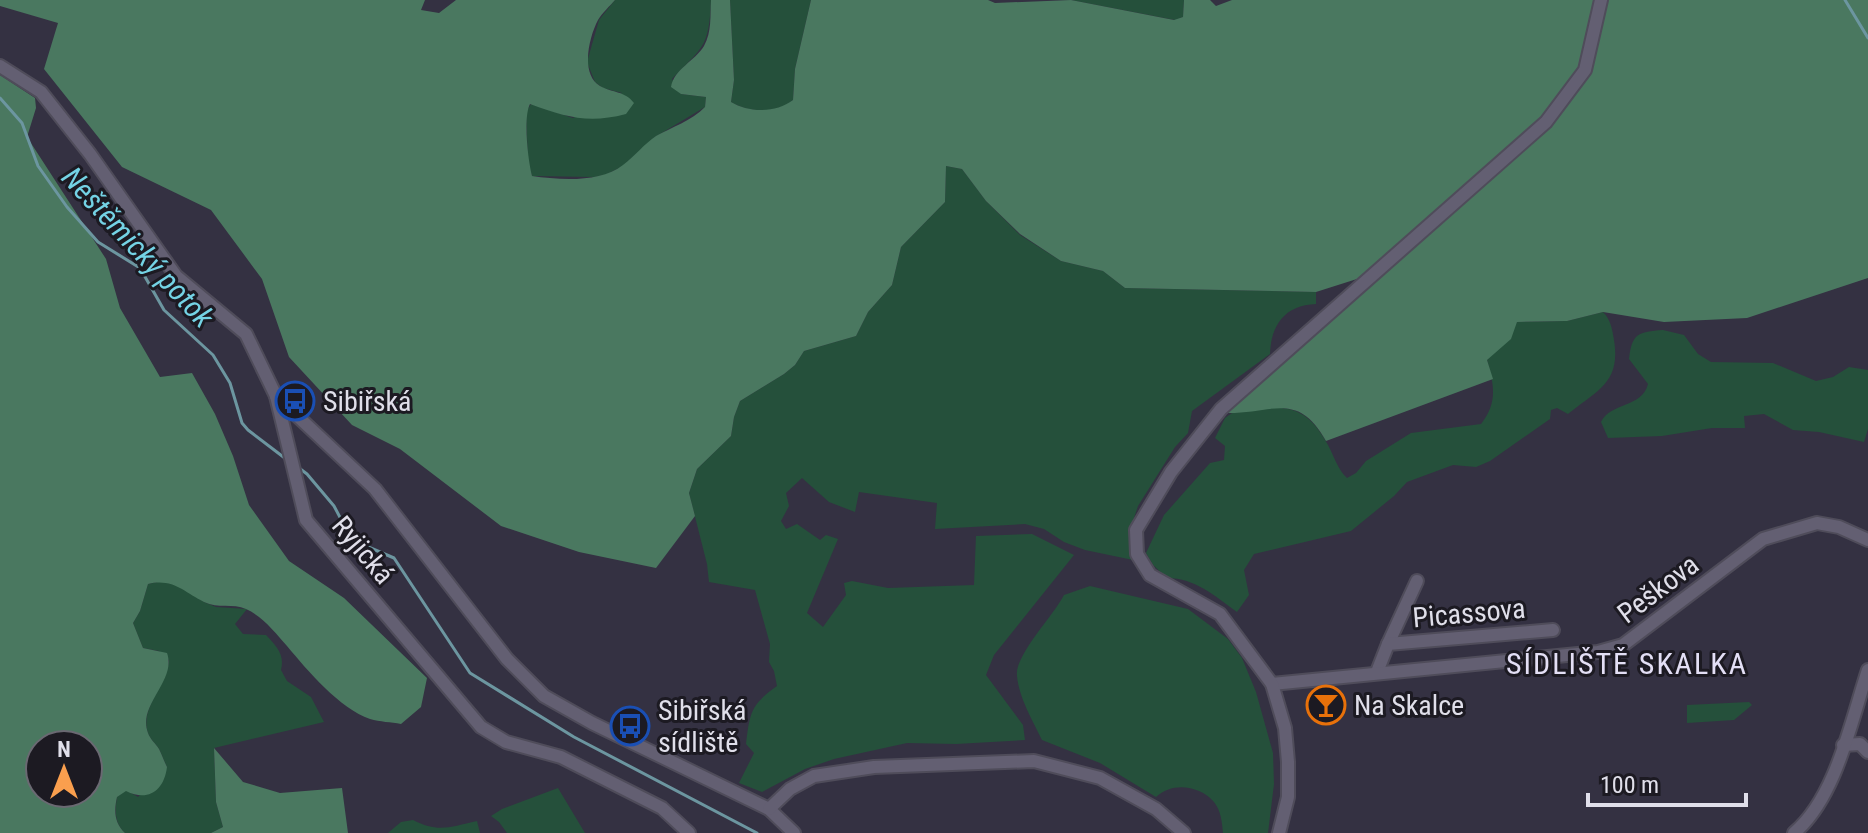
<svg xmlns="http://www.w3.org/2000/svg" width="1868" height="833" font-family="'Roboto Condensed',sans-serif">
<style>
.green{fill:#25503b}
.forest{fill:#4a7860;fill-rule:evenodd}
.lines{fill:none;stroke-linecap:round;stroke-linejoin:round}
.stream{stroke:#6c96a0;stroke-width:3}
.minor-casing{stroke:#4f4c5a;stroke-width:16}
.minor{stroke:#635f72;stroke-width:12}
.labels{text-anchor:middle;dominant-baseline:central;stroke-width:6;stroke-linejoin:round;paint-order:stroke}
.poi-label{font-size:28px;fill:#e0dfea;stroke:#1c1a22;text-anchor:start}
.street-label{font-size:28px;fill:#e0dfea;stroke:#1c1a22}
.water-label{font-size:30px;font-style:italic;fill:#74d3e5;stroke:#1c1a22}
.neighbourhood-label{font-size:30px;letter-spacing:2px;fill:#e3dff5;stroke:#1c1a22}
</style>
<rect width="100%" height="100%" fill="#343142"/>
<!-- green -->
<g class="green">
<path d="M615,0h96c-2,47 -7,46 -39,79l9,15 25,3 -1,10 -50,30 -32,29 -18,9 -11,2 -62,-1 -4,-13 -2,-51 5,-8 42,14 49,-25 -19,-5 -8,-6 -8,-20 12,-42z"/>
<path d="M730,0h81l-16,69 -2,31c-16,14 -44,13 -62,2l3,-22z"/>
<path d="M1071,0h113l-1,17 -8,3z"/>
<path d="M946,166l16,3 24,32 34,34 41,26 42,10 22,17 191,4v12c-31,1 -45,21 -46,50l-78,57 -4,22 -13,14 -37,59 -9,27 4,27 -48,-10 -21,-8 -20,-13 -19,-5 -90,5 2,-26 -78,-11 -4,20 -26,-10 -27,-24 -16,15 3,13 -8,15 5,8 11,-5 23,16 6,-5 12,4 -31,74 16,14 23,-32 -2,-12 8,-2 36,7 86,-3 2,-49 56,-2 42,21 -80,100 -8,20 37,50 2,15 -69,4 -49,-1 -73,16 -29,10 -43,23 -23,-9 15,-30 -8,-9c4,-31 4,-39 31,-58l-3,-15 -5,-9 1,-18 -15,-54 -46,-8 -2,-18 -18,-71 8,-24 34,-33 3,-19 6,-16 44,-27 11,-9 9,-14 52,-15 12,-24 24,-27 9,-38 44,-45z"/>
<path d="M1603,312c8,8 9,17 11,28 7,43 -17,50 -46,74l-11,-6 -6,2 -1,9 -60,42 -14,6 -23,-2 -46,17 -13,14 -43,35 -97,23 -10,16 5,25 -12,17c-22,-16 -42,-34 -70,-34l-14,-13 -7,-12 18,-38 46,-52 14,-3 1,-14 -10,-8 10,-20 7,-5c46,-7 71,-15 96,32 6,11 10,25 19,33l9,-5 10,-12 45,-28 70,-9c17,-21 13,-40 6,-64l30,-38 50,-1z"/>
<path d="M1663,330l21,5 14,19 13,8 62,1 43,18 17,-4 16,-10 19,3v59l-4,13 -45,-10 -26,-2 -29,-16 -20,2 1,12h-33l-50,8 -54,2 -7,-16c10,-20 41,-14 47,-38l-19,-25c3,-26 9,-27 34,-29z"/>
<path d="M162,581l20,6 22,15 12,5 31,2 -12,15 8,10 23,1c10,11 19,19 15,35l6,11 24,16 13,25 -110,26 2,54 7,25 -12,6h-86c-11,-10 -10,-23 -8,-36l9,-7 12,7 29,-30c-3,-6 -5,-12 -8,-18 -3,-5 -9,-10 -11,-16 -9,-24 20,-50 21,-73l-10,-9 -16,-3 -10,-25 7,-12 8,-27z"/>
<path d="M1090,586l98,23 40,30 14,19 14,34 17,61 1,31 -6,49h-45c-1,-11 -2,-22 -9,-31 -15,-17 -42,-20 -58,-5l-56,-34 -58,-23c-9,-19 -23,-42 -25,-64 -3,-20 37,-61 47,-81z"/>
<path d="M1749,702l3,3 -18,15 -47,3v-18z"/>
<path d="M558,788l27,45h-78l-8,-11 -8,-6 11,-7z"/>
<path d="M413,820c25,13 37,7 64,1l3,12h-92l13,-11z"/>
</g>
<!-- forest -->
<g class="forest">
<path d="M0,0h425l-4,10 18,3 17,-13h159c-5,6 -13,13 -17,20 -9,17 -18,54 2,66 13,7 25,5 34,17l-8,11c-38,10 -60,3 -96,-10 -7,13 -2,57 2,72 28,4 68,7 91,-11 12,-9 21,-21 33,-29 16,-9 35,-15 49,-29l1,-10 -25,-3 -10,-7c3,-18 24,-26 33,-41 8,-14 6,-31 7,-46h19l4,80 -3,22c18,11 45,11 62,-2l2,-31 16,-69h177l7,3 76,-3 103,20 9,-3 1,-17h26l6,6 16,-6h363l-16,67 -37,51 -182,160 -44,14 -191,-4 -22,-17 -42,-10 -41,-27 -34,-33 -24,-32 -16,-3 -1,36 -44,45 -9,38 -24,27 -12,24 -52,15 -9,14 -11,9 -44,27 -6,16 -3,19 -34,33 -8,24 6,23 -39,52 -77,-16 -78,-26 -101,-77 -48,-24 -63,-68 -27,-78 -51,-69 -89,-43 -78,-98 14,-46 -58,-17z"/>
<path d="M1608,0h260v278l-121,40 -83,4 -61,-10 -36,9 -50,1 -6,17 -24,21 6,19 -167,62c-28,-51 -55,-27 -100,-28l325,-287 40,-54z"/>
<path d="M0,75l35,23 1,10 -9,29 79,122 14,49 40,69 32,-4 23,41 18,42 16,49 40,56 55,37 83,80 -6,29 -20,17c-10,-2 -21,-2 -31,-5 -30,-10 -63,-49 -83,-73 -11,-13 -25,-30 -41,-37 -13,-6 -28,0 -42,-7 -20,-10 -31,-24 -56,-18l-8,27 -7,12 10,25 24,5c10,28 -30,52 -19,80 2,6 8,11 11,16 3,6 5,12 8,18 -3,24 -19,35 -41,24l-9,6c-3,13 -3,26 8,36h-125zM40,745h48v48h-48z"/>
<path d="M214,748l29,34 37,11 62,-5 6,45h-137l12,-6 -7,-25z"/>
</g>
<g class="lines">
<!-- stream -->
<g class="stream">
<path d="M1845,0l23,38"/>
<path d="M0,98l22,25 16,43 29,41 31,35 42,26 24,42 49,45 17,28 12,40 6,7 38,29"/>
<path d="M299,468l8,6 27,32 18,34 42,18 76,115 104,64 183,96"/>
</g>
<!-- minor casing -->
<g class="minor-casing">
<g id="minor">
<path d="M0,66l41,26 49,62 86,122 70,58 30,62 30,124 175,207 25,15 55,15 101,51 27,25"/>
<path d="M276,396l99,93 132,170 37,37 48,27 177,86 25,24"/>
<path d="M1388,644l29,-63"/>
<path d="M1377,672l11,-28 165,-14"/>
<path d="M1272,684l326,-32 25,-7 140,-106 54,-16 22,4 29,13"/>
<path d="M1843,745l17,-1 8,8"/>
<path d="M769,809l21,-20 24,-13 60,-9 160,-6 66,17 56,31 28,24"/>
<path d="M1279,833l9,-36v-35l-3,-34 -13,-44 -52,-70 -70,-39 -13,-21 -1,-24 35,-58 50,-63 325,-287 39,-52 16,-70"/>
<path d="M1794,833c42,-35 57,-112 74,-163"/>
</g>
</g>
<!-- minor -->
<use href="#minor" class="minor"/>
</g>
<!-- icons -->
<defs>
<g id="bus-ring" transform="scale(2)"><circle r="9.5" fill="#1c1a22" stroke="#1a4fb4" stroke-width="1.5"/><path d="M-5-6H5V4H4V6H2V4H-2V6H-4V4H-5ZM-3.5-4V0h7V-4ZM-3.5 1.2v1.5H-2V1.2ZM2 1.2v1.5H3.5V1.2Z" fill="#1a4fb4"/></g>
<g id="bar-ring" transform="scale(2)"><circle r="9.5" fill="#1c1a22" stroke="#e8710a" stroke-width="1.5"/><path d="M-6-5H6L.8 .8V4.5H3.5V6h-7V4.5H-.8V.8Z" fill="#e8710a"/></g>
</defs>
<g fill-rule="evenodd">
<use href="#bus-ring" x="295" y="401"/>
<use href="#bar-ring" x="1326" y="705"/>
<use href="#bus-ring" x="630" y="726"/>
</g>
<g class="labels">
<!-- poi labels -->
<g class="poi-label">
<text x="323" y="401">Sibiřská</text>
<text x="1354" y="705">Na Skalce</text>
<text x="658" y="710">Sibiřská<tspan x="658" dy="32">sídliště</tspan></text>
</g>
<!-- street labels -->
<g class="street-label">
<text transform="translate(363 550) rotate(50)">Ryjická</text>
<text transform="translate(1658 589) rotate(-37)">Peškova</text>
<text transform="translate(1469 613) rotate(-5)">Picassova</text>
</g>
<!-- water labels -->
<g class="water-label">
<text transform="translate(138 247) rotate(47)">Neštěmický potok</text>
</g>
<!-- neighbourhood labels -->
<g class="neighbourhood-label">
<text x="1627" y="663">SÍDLIŠTĚ SKALKA</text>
</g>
</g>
<!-- north arrow -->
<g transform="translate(64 769)"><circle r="38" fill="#1c1a22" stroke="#6a6972" stroke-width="2"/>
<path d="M0-6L14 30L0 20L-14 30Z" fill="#fa9f4e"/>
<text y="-12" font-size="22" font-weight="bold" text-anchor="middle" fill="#e0dfea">N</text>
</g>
<!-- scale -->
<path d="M1588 793v12h158v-12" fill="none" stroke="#e0dfea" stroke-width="4"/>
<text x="1600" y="793" font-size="24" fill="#e0dfea" stroke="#1c1a22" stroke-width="6" paint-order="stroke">100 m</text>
</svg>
